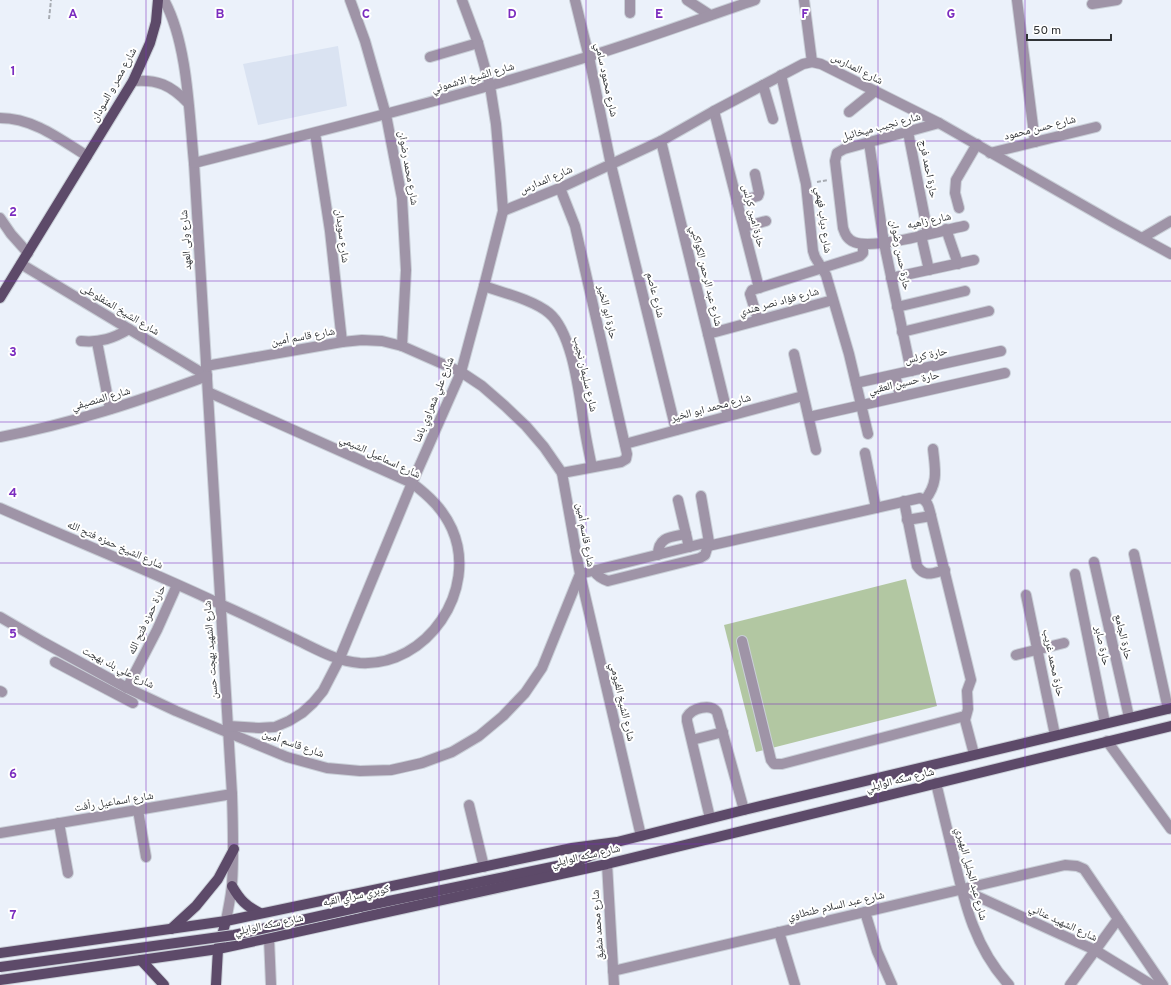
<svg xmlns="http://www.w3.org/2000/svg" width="1171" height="985" font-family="Overpass,'Noto Naskh Arabic',sans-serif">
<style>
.built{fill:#dae3f2}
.green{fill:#b2c7a2}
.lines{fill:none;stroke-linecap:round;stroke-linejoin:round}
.minor-casing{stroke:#c9cfd7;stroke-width:12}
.major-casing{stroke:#c9cfd7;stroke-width:12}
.path{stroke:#a7abb2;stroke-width:2;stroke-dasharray:4 2;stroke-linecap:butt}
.minor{stroke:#9f94a7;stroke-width:10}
.major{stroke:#5d4a69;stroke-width:10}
.major-bridge-casing{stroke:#c9cfd7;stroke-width:12;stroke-linecap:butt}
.major-bridge{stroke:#5d4a69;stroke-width:10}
.grid{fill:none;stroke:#7b2cbf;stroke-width:1;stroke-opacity:0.55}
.labels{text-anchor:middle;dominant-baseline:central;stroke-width:4;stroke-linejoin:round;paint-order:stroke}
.street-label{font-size:11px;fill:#303336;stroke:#fff}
.grid-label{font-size:13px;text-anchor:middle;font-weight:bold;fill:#7b2cbf;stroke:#fff;stroke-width:4;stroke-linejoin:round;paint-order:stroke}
</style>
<rect width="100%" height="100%" fill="#ebf1fa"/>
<!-- built -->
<path class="built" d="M338,46l9,60 -89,19 -15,-61z"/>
<!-- green -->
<path class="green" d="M906,579l31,127 -181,46 -32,-127z"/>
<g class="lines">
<!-- minor casing -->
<g class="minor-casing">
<g id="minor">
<path d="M164,0c24,44 25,114 30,163l38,631c1,30 2,60 0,90 -1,13 -4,25 -6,37"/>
<path d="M350,0l15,41 21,74 16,83 4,72 -4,76"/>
<path d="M575,0l14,57 22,108 65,265"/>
<path d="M630,0v13"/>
<path d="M687,0l23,15"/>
<path d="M804,0l8,62"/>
<path d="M1017,0l18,142"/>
<path d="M1092,4l25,-4"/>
<path d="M430,57l48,-14"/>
<path d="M781,75l25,109 7,67 2,6 11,18 23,79 19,80"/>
<path d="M133,81c24,-2 38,4 55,22"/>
<path d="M763,85l10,34"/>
<path d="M714,111l45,177 -7,2 -2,4 8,26"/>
<path d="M849,112l26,-21"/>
<path d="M0,118c33,0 60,21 87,38"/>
<path d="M939,123l-95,26 -7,4 -2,8 8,67c2,6 4,11 11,14 20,8 86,-11 110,-16"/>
<path d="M908,132l20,102"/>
<path d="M315,133l15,98 12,111"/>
<path d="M661,141l67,275"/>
<path d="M869,142l15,101 27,128"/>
<path d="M990,153l106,-26"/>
<path d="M194,163c131,-33 263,-66 393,-106 56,-17 112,-38 168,-57"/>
<path d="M560,188l15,38 52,228 -1,5 -5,3 -59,11"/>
<path d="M737,202l21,-6 1,-3 -4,-19"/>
<path d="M959,208l-4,-15 1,-13 21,-36"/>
<path d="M503,211l57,-23 101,-47 53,-30 89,-47 9,-2 9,2 118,59 175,100 57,31"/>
<path d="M0,218l11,16 17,19"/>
<path d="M744,227l22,-6"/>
<path d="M946,229l12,35"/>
<path d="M921,235l8,35"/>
<path d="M1142,238l29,-17"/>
<path d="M21,264l186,112"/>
<path d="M891,278l83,-18"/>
<path d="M484,286c20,7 49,14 65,27 24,20 30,82 35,112 2,14 5,28 8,42"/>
<path d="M759,288l101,-32 3,-3v-9"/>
<path d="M897,307l68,-16"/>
<path d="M902,332l87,-21"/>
<path d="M708,334l125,-34"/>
<path d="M81,341c19,2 33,-3 48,-12"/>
<path d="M97,342l13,67"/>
<path d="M794,354l22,96"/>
<path d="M895,375l5,21"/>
<path d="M856,383l145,-32"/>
<path d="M809,417l196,-44"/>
<path d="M0,437c71,-13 139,-36 207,-61"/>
<path d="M625,444l178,-48"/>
<path d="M865,453l11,55"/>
<path d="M678,500l11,47"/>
<path d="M925,500c14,-18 10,-31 8,-51"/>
<path d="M904,501l13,65c8,12 16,7 28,4"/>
<path d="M0,508c73,32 148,62 220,96 26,11 51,24 77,36 21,10 39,21 63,23 67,4 119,-73 92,-134 -9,-20 -23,-33 -40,-46l-204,-91"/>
<path d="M907,520l24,-4"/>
<path d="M708,546l212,-48c8,2 9,10 11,18l40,164 -4,11 1,18 -3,11 9,34"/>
<path d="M1134,554l34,155"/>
<path d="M658,555c0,-19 14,-18 28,-21"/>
<path d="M1094,562l35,155"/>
<path d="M594,571c4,6 8,8 14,10l92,-23 5,-3 4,-13 -8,-46"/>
<path d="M1075,574l30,149"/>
<path d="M1026,595l29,140"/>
<path d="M0,617l43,25 84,46 49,23 111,46 40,11 33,3 31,-1 31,-7 30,-11 27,-16 24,-20 22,-23 17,-25 38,-94 -18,-101 -18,-26 -18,-21 -21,-20 -23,-20 -21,-14 -59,-26 -20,-5 -20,-1 -20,2 -136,24"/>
<path d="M742,641l29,119 3,4h8l183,-48"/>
<path d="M1016,655l48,-12"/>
<path d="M55,662l78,41"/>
<path d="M127,688l30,-58 20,-45"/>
<path d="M0,691l2,1"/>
<path d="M228,726l31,2 16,-1 14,-6 13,-8 11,-10 10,-12 16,-31 73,-177 49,-111 23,-86 19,-75 -3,-41 -4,-46 -6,-38 -12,-43 -16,-43"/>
<path d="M692,740l31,-8"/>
<path d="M1107,741l64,88"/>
<path d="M936,783c6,25 12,50 18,75 11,47 21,90 55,127"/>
<path d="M469,805l15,62"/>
<path d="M138,810l8,47"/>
<path d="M710,818l-23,-97v-4c5,-9 24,-14 30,-5l27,98"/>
<path d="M59,823l9,50"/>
<path d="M0,833l232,-39"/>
<path d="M641,836l-61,-262 129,-32"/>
<path d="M607,864l7,121"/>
<path d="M961,889l134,61 57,35"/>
<path d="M865,912l12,39 15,34"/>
<path d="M779,932l16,53"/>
<path d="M269,938l2,47"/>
<path d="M613,971l452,-106 12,1 7,3 79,116"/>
<path d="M1070,985l48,-66"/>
</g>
</g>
<!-- major casing -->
<g class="major-casing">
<g id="major">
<path d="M0,298l133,-217 17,-38 6,-21 2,-22"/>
<path d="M232,886c8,14 14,20 28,27"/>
<path d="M360,907l216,-45 21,-9 15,-8"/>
<path d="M171,929l25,-23 22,-27 16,-30"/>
<path d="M0,953l226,-32 346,-73 45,-6 127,-32 427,-102"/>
<path d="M141,960l23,25"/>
<path d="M0,980l218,-31 51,-11 338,-74 564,-138"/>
<path d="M216,985l2,-36 8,-28"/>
</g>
</g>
<!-- path -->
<g class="path">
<path d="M49,19l2,-19"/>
<path d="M817,182l11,-2"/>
</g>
<!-- minor -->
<use href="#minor" class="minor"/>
<!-- major -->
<use href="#major" class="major"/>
<!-- major-bridge casing -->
<g class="major-bridge-casing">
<path id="major-bridge" d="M0,967l234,-32 126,-28"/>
</g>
<!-- major-bridge -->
<use href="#major-bridge" class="major-bridge"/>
</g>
<!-- grid -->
<path class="grid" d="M146,0v985M293,0v985M439,0v985M586,0v985M732,0v985M878,0v985M1025,0v985M0,141h1171M0,281h1171M0,422h1171M0,563h1171M0,704h1171M0,844h1171"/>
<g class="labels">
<!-- street labels -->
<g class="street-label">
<text transform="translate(857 69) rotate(27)">شارع المدارس</text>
<text transform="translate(473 78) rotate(-16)">شارع الشيخ الاشموني</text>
<text transform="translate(606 80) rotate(78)">شارع محمود سامي</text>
<text transform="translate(114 85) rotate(-61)">شارع مصر و السودان</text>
<text transform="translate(881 127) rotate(-15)">شارع نجيب ميخائيل</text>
<text transform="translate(1040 128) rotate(-14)">شارع حسن محمود</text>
<text transform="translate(408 168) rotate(80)">شارع محمد رضوان</text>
<text transform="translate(928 169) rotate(79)">حارة احمد فرج</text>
<text transform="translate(546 180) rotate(-23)">شارع المدارس</text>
<text transform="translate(753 216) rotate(76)">حارة امين كرلس</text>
<text transform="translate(823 220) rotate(82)">شارع دياب فهمي</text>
<text transform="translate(929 221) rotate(-12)">شارع زاهيه</text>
<text transform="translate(342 236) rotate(83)">شارع سويدان</text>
<text transform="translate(186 240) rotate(-94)">شارع ولى العهد</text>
<text transform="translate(900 255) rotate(79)">حارة حسن رضوان</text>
<text transform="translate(706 276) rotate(76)">شارع عبد الرحمن الكواكبي</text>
<text transform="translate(655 295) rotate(76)">شارع عاصم</text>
<text transform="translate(779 302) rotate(-15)">شارع فؤاد نصر هندي</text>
<text transform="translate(120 310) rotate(31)">شارع الشيخ المنفلوطى</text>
<text transform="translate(607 312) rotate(77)">حارة ابو الخير</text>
<text transform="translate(303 337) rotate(-10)">شارع قاسم أمين</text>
<text transform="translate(926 356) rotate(-13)">حارة كرلس</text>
<text transform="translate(585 374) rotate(77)">شارع سليمان نجيب</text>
<text transform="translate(904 383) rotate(-13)">حارة حسين العقبي</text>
<text transform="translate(101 399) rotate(-16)">شارع المنصيفي</text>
<text transform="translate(434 400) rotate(-68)">شارع علي شعراوي باشا</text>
<text transform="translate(711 408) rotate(-15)">شارع محمد ابو الخير</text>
<text transform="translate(380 457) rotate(25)">شارع اسماعيل الشيمي</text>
<text transform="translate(585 535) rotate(80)">شارع قاسم أمين</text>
<text transform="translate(115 545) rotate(24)">شارع الشيخ حمزه فتح الله</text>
<text transform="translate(147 620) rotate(-65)">حارة حمزه فتح الله</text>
<text transform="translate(1123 637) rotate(77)">حارة الجامع</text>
<text transform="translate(1102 646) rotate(78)">حارة صابر</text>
<text transform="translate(211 650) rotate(-94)">شارع الشهيد بهجت حسن</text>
<text transform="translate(1053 663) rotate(78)">حارة محمد غريب</text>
<text transform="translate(118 668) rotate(27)">شارع علي بك بهجت</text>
<text transform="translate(622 702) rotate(77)">شارع الشيخ الفيومي</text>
<text transform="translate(293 744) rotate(19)">شارع قاسم أمين</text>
<text transform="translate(900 780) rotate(-14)">شارع سكه الوايلي</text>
<text transform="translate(114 802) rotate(-9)">شارع اسماعيل رأفت</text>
<text transform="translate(586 856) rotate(-13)">شارع سكه الوايلي</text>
<text transform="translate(971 874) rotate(75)">شارع عبد الجليل البهيري</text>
<text transform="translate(356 896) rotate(-12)">كوبري سراي القبه</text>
<text transform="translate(836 906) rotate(-13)">شارع عبد السلام طنطاوي</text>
<text transform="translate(1063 923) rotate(25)">شارع الشهيد عناني</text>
<text transform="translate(269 925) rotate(-12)">شارع سكه الوايلي</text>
<text transform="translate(598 925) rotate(-94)">شارع محمد شفيق</text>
</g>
</g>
<g class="grid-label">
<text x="73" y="18">A</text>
<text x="220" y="18">B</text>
<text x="366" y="18">C</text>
<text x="512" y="18">D</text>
<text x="659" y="18">E</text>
<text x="805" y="18">F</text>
<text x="951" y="18">G</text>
<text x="13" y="75">1</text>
<text x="13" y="216">2</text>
<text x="13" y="356">3</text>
<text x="13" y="497">4</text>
<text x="13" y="638">5</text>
<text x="13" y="778">6</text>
<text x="13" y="919">7</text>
</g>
<!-- scale -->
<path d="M1027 34v6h84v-6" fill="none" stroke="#303336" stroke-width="2"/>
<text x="1033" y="34" font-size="12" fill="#303336" stroke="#ffffff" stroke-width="3" paint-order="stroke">50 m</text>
</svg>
